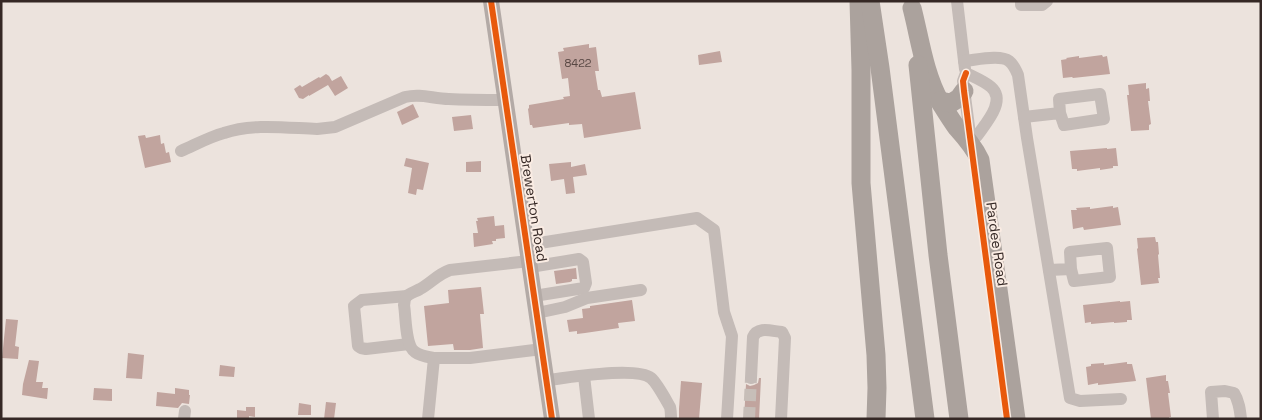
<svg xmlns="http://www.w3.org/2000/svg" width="1262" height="420" font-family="'Space Grotesk',sans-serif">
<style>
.building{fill:#c1a49e}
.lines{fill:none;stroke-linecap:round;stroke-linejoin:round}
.minor-tunnel{stroke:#c7beb8;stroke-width:12;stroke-dasharray:12 6;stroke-linecap:butt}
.minor{stroke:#c4bbb7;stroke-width:12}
.major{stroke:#b3aaa6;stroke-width:16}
.highway{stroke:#aba29d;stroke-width:19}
.cycleway-casing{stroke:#faece3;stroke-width:9}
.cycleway{stroke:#e8590c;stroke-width:6}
.labels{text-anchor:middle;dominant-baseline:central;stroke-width:4;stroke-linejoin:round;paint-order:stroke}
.number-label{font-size:11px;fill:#584743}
.street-label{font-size:14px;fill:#352825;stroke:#faece3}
</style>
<rect width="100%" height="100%" fill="#ece3dd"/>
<!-- building -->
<g class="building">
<path d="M589,44v4l7,-1 3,24h-4l3,19h2l2,7 33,-5 6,37 -57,9 -2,-14 -13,1v-2l-36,5 -1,-3h-2l-2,-16 1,-1v-3l35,-6 -1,-2 7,-1 -2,-18 -6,1 -4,-27 6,-1 -1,-3z"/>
<path d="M720,51l2,11 -23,3 -1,-10z"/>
<path d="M1102,55l1,2 4,-1 3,18 -37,4 -1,-1 -9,1 -2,-18 6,-1 -1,-1 13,-2v2z"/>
<path d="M326,74l3,2 3,5 9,-5 7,12 -13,8 -7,-11 -19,11v-1l-6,4 -4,-1 -5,-9 6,-4 2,2 17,-10 1,1z"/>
<path d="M1146,83v6l3,-1 1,13h-2l3,23 -2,1v5l-18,1 -4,-36h2l-1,-10z"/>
<path d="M413,104l6,13 -17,8 -5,-13z"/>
<path d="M471,115l2,14 -19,2 -2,-14z"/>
<path d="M145,135l1,3 14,-3 1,9 3,-1 2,10 3,-1 2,10 -26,6 -7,-32z"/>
<path d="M1107,148v1l9,-1 2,18h-5v2l-13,2v-2l-23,3v-2h-5l-2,-18z"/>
<path d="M406,158l23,5 -6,27 -6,-1 -1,6 -8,-2 4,-25 -8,-2z"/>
<path d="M481,161v11h-15v-10z"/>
<path d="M571,162v5l14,-3 2,11 -14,2 2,16 -9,1 -2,-15 -13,2 -2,-17z"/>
<path d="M1113,206v2l5,-1 3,18 -37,5 -1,-3 -10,2 -2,-19h6l-1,-2 14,-1v2z"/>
<path d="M494,216l1,10 9,-1 1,13 -9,1v2h-4l1,3 -19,3 -1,-14h5l-2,-12h2l-1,-3z"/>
<path d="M1155,237l1,5h2l1,12 -1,1 2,23h-2l1,5 -18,2 -4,-36 1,-1 -1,-10z"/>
<path d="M576,268l1,11h-5v2l-2,1 -14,2 -2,-13z"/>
<path d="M481,287l3,27h-4l3,34 -13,2h-16l-1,-6 -25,2 -4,-40 25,-3 -1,-13z"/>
<path d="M632,300l3,21 -17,2 1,5 -34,5 -8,1v-3l-8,1 -2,-12 16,-2 -1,-9 8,-1v-2z"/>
<path d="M1120,301v1l10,-1 2,19h-5v2l-13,1v-1l-23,2v-2l-6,1 -2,-18z"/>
<path d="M6,319l12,1 -3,26 4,1 -1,12 -16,-1z"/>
<path d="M128,353l16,2 -2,24 -16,-1z"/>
<path d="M29,360l10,1 -3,21h7l-1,6h6l-1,11 -25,-4 1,-11z"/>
<path d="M1127,362v2h5l4,17 -38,4v-2l-10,2 -2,-18 5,-1v-2l13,-1v2z"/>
<path d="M220,365l15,2 -1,10 -15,-1z"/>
<path d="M1166,375v6h2l2,12h-2l3,24h-2v2h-18l-5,-41z"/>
<path d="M759,378h2l-2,41h-15l2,-35 4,2 4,-1 4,-2z"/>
<path d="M681,381l21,2 -3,36h-20v-10z"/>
<path d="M94,388l18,1v12l-19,-1z"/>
<path d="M175,388l14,2v5h1l-1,9 -7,-1 -4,5 -22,-2 1,-14 18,2z"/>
<path d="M326,402l10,1 -2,16h-10z"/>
<path d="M299,403l12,2v10h-13z"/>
<path d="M246,407h9v10l-6,-1v3h-12v-9l9,1z"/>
</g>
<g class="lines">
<!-- minor-tunnel -->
<path class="minor-tunnel" d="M749,419l2,-41"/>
<!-- minor -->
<g class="minor">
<path d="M957,1l8,68"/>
<path d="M1021,1v4h21l5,-4"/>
<path d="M964,61c12,-1 36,-7 45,0 5,4 7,9 9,14l9,63 43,260 10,3 41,-2"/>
<path d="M966,73l-3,8 8,61"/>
<path d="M966,73c8,4 18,8 25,14 16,14 -6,37 -14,49"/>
<path d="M1024,117l36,-4 -1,-14 41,-5 4,25 -40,6 -4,-12"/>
<path d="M181,151c14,-6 28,-14 43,-18 28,-10 64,-5 93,-4l18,-2 70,-30c17,-4 28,2 44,2 18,1 37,1 56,1"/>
<path d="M527,245l170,-27 17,12 10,82 8,24 -5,83"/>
<path d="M530,267l49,-8 4,3 3,21 -2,5 -50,8"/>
<path d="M1049,270l22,-1 -1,-17 37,-4 3,29 -36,4 -3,-12"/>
<path d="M407,296l-45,4 -8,6 4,40 3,2 5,1 43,-5"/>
<path d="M537,313l28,-6 22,-9 54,-8"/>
<path d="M434,358c-6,-1 -14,-2 -19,-6 -10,-6 -9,-36 -11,-47 1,-3 0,-5 2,-8 3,-4 9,-5 14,-8 11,-6 18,-15 30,-19l79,-9"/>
<path d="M584,376l5,43"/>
<path d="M751,378l2,-41c5,-11 18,-6 29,-5l3,6 -4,81"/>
<path d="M547,380c20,-2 89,-14 104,-2 6,5 15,22 19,29 1,4 1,8 1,12"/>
<path d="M184,419l1,-8"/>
<path d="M428,419l6,-61h36l72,-9"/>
<path d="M1213,419l-2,-27 14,-1 9,2c5,8 6,17 7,26"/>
</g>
<!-- major -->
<path class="major" d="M491,1l61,418"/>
<!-- highway -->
<g class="highway">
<path d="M859,1l2,69v113l15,172 1,33 -1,31"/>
<path d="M870,1l10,67 45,351"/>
<path d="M912,8c8,31 12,65 28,94 5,8 11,18 17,26 9,10 17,19 23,32l36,259"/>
<path d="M918,65l20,190 21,164"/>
<path d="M940,101l11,2 8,-5 5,-7"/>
</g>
<!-- cycleway casing -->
<g class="cycleway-casing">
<g id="cycleway">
<path d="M491,1l61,418"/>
<path d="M966,73l-3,8 1,10 43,328"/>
</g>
</g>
<!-- cycleway -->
<use href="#cycleway" class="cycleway"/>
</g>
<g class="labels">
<!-- number labels -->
<g class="number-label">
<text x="578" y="63">8422</text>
</g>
<!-- street labels -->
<g class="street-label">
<text transform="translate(534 208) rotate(81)">Brewerton Road</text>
<text transform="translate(997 244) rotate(82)">Pardee Road</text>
</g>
</g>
<!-- border -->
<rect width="1262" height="420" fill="none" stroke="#352825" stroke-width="5"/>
</svg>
